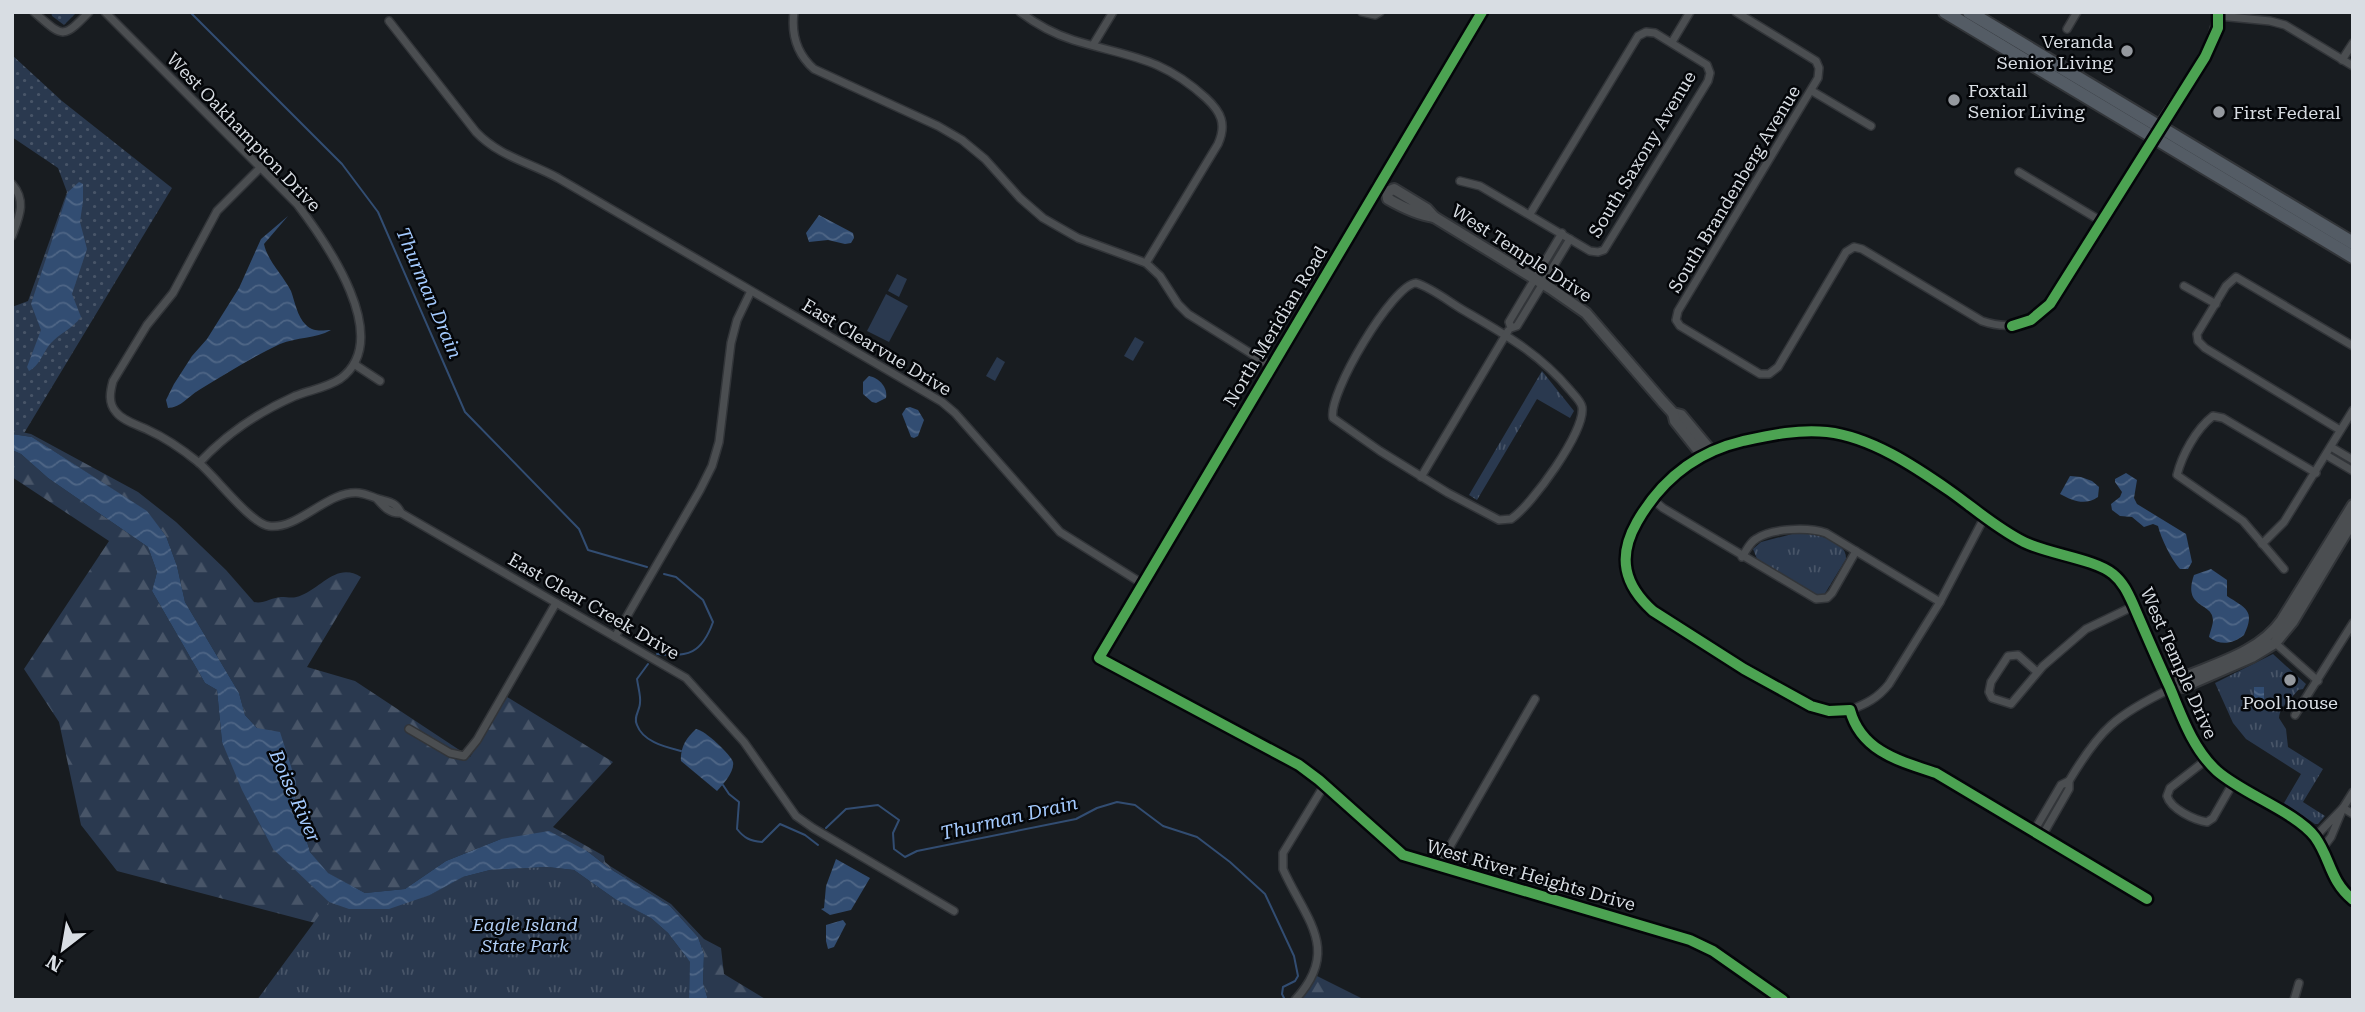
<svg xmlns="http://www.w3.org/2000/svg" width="2365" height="1012" font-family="'Roboto Serif',serif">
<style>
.grass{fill:url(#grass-dots)}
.forest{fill:url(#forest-firs)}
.park{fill:url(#park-tufts)}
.garden{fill:#2a394f}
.water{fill:url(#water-waves)}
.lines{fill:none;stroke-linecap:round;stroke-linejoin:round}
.stream{stroke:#324d72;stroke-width:2}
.street-casing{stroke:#323539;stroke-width:10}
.secondary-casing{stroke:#323539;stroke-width:14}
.primary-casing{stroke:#323539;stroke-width:16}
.street{stroke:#4b4e51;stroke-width:7}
.secondary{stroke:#4b4e51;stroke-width:10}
.primary{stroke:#545c65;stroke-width:12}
.cycleway-casing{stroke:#040609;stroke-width:15}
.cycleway{stroke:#4ca352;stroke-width:10}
.poi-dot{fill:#95999f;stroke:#040609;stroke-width:2.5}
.labels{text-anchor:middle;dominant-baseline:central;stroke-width:5;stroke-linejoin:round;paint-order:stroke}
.poi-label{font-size:18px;fill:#d8dde3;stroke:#040609;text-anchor:start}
.street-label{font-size:18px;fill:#d8dde3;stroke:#040609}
.park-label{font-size:18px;font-style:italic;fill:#b0cdf4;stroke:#040609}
.water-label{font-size:19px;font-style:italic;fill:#a4cafe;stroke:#040609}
</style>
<defs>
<pattern id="grass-dots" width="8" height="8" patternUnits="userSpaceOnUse" patternTransform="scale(1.75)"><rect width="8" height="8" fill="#2a394f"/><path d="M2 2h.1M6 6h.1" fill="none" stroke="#485568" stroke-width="1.8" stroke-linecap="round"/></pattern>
<pattern id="forest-firs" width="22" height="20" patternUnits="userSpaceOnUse" patternTransform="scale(1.75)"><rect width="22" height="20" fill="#2a394f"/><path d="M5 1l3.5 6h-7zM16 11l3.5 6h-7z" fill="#485568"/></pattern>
<pattern id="park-tufts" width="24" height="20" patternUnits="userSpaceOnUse" patternTransform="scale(1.75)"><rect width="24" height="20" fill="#2a394f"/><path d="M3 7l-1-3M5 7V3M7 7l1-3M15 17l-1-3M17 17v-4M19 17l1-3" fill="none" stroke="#485568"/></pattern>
<pattern id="water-waves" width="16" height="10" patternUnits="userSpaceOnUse" patternTransform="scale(1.75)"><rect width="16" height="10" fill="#324d72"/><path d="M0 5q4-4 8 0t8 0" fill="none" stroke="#4f6686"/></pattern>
</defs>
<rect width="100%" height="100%" fill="#181c20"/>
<!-- grass -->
<g class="grass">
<path d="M51,12h26l-13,13 -12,-9z"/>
<path d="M12,55l50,46 110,87 -149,247 -11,-4v-124l16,-6 39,-109 -9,-24 -46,-31z"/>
</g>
<!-- forest -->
<g class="forest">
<path d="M12,430l19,4 107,58 38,30 50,48 28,32c10,2 16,-4 27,-5 8,0 13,2 21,-2 20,-8 35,-33 59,-18l-54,90 48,14 115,76 37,-60 106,65 -60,65 51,29 1,6 5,4 61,38 33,35 17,9 3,26 43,26h-59l-5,-17 1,-29 -6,-17 -28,-31 -61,-38 -22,-17 -86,-12 -55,22 -41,28 -40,4 -38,-20 -17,-21 -15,-51 1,-19 -39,-54 -12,-13 -6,-22 -54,-91 -8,-36 -11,-30 -20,-25 -114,-74 -20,-3z"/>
<path d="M12,450l9,4 27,24 100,69 9,25 -5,19 53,92 12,7 5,52 107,160 101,-7 33,-18 152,22 36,19 39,44 -1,38 -378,-78 -194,-51 -36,-46 -22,-103 -35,-53 85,-128 -97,-64z"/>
<path d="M1313,974l52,26h-70z"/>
</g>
<!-- park -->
<g class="park">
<path d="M1542,371l32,40 -4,7 -33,-19 -60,101 -8,-5z"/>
<path d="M1796,533c16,0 51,6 50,26l-22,36h-8l-59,-36 -4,-10 8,-7z"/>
<path d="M2273,654l33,30 -3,5 -5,1c-7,10 -18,15 -19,28l7,11 2,18 35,22 -20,33 22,14 -7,8h-3l-31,-21 17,-29 -55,-35 -13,-16 -18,-40z"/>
<path d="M547,867l27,3 41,29 36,19 17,15 22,29 -1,38h-432l72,-98 20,7 81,-14 33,-18 27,-7z"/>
</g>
<!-- garden -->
<g class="garden">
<path d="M897,274l10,5 -8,18 -11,-6z"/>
<path d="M886,294l22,12 -19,36 -22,-11z"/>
<path d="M1135,337l9,5 -11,19 -9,-5z"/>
<path d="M997,357l8,5 -10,19 -9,-5z"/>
</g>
<!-- water -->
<g class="water">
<path d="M79,182l4,2v17l-3,21 7,27 -15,45 9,23c-9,12 -21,16 -31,27 -7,9 -11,22 -21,27l-2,-4 14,-37 -10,-26 37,-112z"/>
<path d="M819,215l34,18 1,5 -3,5 -6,1 -17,-4 -19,2 -3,-9z"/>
<path d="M288,216l-24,28c4,18 19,31 27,47 4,11 6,25 15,34 8,8 18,5 25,5 -16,9 -34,7 -51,14 -28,13 -55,30 -81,46 -12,7 -17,17 -31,18l-2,-8 8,-16 18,-28 15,-17 32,-51 22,-49z"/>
<path d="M869,376c10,2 19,11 17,22l-10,5 -4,-1 -9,-8v-12z"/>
<path d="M910,407l8,3 6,10 -6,16 -4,2 -3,-1 -9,-23 4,-6z"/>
<path d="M12,434l20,3 115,74 19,25 11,30 8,36 54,91 6,22 12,13 23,4 16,50 -1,19 15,51 18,21 37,20 40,-4 41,-28 55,-22 48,-8 38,20 22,17 61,38 28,31 6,17 -1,29 5,17h-19l1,-38 -22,-29 -17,-15 -36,-19 -41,-29 -27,-3 -57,3 -27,7 -33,18 -41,14h-40l-20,-7 -56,-53 -31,-59 -20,-48 -5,-52 -12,-7 -53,-92 5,-19 -9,-25 -100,-69 -27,-24 -9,-4z"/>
<path d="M2126,473l11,7 -3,18 3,6 49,30 6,28 -4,7h-8c-9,-10 -19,-31 -22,-43l-5,-2 -9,3 -12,-10 -12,-1 -8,-6 -1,-6 9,-7 2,-5 -7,-10v-3z"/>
<path d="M2070,476l11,1 11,4 7,6 -1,10c-13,9 -25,4 -38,-3z"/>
<path d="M2211,569l16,11v16c18,12 29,14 17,39 -11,9 -24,11 -35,2 1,-5 4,-12 4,-17 0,-18 -31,-11 -19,-45z"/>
<rect x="2254" y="687" width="10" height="21"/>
<path d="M696,729c9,1 35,26 37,33 2,9 -10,23 -16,29l-36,-30c-1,-13 5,-23 15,-32z"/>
<path d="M836,859l34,19 -19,32 -21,5 -9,-6 3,-1 2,-22z"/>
<path d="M843,920l3,4 -12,23 -6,2 -2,-8v-16z"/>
</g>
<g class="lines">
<!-- stream -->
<g class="stream">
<path d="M190,12l152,152 36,48 87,200 114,117 9,21 59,17"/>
<path d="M657,654c31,4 45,-1 56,-32l-10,-22 -27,-23 -12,-3"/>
<path d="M648,664l-11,15c1,8 4,17 3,24 0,7 -7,14 -3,22 6,17 29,22 44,26"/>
<path d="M723,785l6,9 10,8 -2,27c7,9 13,12 25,13l18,-18 25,11 13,10"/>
<path d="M826,828l20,-19 32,-4 21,15 -6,13 1,16 11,8 12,-6 159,-32 21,-11 20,-6 18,3 28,21 34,11 33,25 35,32 29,62 4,20 -3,5 -12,6 -1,7 3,6"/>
</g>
<!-- street casing -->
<g class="street-casing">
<g id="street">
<path d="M34,12c29,25 28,28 55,0"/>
<path d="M105,12l192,192c29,38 98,135 43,175 -14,9 -30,11 -45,17 -38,17 -68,37 -96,67"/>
<path d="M794,12c-3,23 3,42 20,57l124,57 24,14 23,19 35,39 23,20 35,20 68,25 14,13 18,28 10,10 83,52"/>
<path d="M1020,12c16,12 34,22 53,28 55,17 87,16 133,58 15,14 21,26 12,46l-72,119"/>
<path d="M1362,12l13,3 5,-3"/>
<path d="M1736,12l80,49 3,7 -1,10 -140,233 -2,9 4,6 80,48h9l9,-7 68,-115 8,-5 8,2 120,72c26,9 50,4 68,-17l103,-167"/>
<path d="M2219,16l51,5 15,4 68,41"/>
<path d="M389,21l87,111c24,25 53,30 82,46l384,224 13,11 105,119 83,52"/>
<path d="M2067,29l10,-17"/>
<path d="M1672,42l18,-30"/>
<path d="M1093,45l20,-33"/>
<path d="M2342,60l11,-17"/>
<path d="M1812,91l59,35"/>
<path d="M261,167l-44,44 -44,82 -26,32 -34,56c-3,11 -5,22 3,31 7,9 22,13 32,18 18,8 35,20 50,32 17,14 53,62 71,64 30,4 58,-36 90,-33 8,1 13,4 20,6 10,3 17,3 22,14 -11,1 -17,-6 -24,-14"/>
<path d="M2019,172l82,49"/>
<path d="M1460,181l20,5 110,65 8,1 6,-2 104,-169 2,-8 -3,-8 -52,-32 -9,-1 -8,4 -108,178"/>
<path d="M12,184c15,17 7,33 0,52"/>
<path d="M1562,233l-53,89 2,6 6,-2 53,-87"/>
<path d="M1416,283c16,5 32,18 47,27 41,24 76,43 107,80 4,5 11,11 12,17 4,24 -51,99 -71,112l-12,1 -51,-27 -68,-42 -47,-33c-6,-23 60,-134 83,-135z"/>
<path d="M2184,286l32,18"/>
<path d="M354,364l26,17"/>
<path d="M2340,430l-135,-82 -7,-7 -1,-7 29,-48 10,-9 117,69"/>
<path d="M2331,447l22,13"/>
<path d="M2326,455l27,16"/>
<path d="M1421,477l87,-146"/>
<path d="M1652,499l11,9 153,91 11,-1 5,-5 24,-42"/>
<path d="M401,513l285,165 58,64 52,74 17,12 141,83"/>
<path d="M2262,544l22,-22 69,-112"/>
<path d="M1742,557c4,-6 8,-15 14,-18 15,-11 53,-12 70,-6l114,69"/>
<path d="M2284,569l-41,-48 -66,-46c5,-20 19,-46 36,-59l10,2 93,55"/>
<path d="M615,637l85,-147 12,-24 7,-24 12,-99 6,-23 14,-29"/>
<path d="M2274,642l44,39"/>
<path d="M1099,658l200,107 20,15 84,75 287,85 23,11 70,49"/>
<path d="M2037,672l-19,-17 -10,1 -17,26 -2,10 3,6 19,6 32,-38 43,-37 48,-23"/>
<path d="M1850,710c16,-6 28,-12 39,-26l51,-82 44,-84"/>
<path d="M2295,715l58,-92"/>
<path d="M409,729l41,24 14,3 13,-16 79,-137"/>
<path d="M2206,760l-36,28 -3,8c4,13 27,24 40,26l6,-4 20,-35"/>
<path d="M2069,781c31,-52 47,-66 101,-92"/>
<path d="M2353,792l-10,16 10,6"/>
<path d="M2034,831l27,-46 8,-4v8l-27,47"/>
<path d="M2315,837l28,-29 -12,29 -10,13"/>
<path d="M1438,867l97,-168"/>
<path d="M2147,899l-211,-126c-37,-12 -75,-22 -86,-63l-21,1 -18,-5 -67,-37 -91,-58c-29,-26 -36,-54 -16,-89 24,-42 59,-70 106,-81 28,-6 55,-12 84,-9 44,5 87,34 123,59 24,17 46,37 74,51 24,12 71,17 89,32 10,8 15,19 20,30 12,28 24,56 37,84 12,29 23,61 47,83 26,23 79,41 98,66 16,22 14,43 38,63"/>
<path d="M1295,1000c47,-51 10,-81 -12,-131v-16l42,-69"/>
<path d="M2294,1000l5,-17"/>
</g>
</g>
<!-- secondary casing -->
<g class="secondary-casing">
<g id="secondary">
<path d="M2156,132c18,-30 65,-86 62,-120"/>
<path d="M1378,186l9,6 1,7c14,8 30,16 46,18l-7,-8 -33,-20 -7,3"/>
<path d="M1434,217l116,71 36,25 76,88 11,12 8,2 30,36"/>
<path d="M1673,413l2,8 27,34"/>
<path d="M2353,505l-71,115c-23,33 -67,44 -102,59v6l3,2 69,-30 23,-14 18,-22 60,-100"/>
<path d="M1099,658l383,-646"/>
</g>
</g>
<!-- primary casing -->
<g class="primary-casing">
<g id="primary">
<path d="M1945,12l408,245"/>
<path d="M1969,12l384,231"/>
</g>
</g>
<!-- street -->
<use href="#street" class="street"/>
<!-- secondary -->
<use href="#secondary" class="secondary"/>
<!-- primary -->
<use href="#primary" class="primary"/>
<!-- cycleway casing -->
<g class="cycleway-casing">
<g id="cycleway">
<path d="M1482,12l-383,646 200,107 20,15 84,75 287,85 23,11 70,49"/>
<path d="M2012,326l19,-6 19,-16 155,-247 13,-29v-16"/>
<path d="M2147,899l-211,-126c-37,-12 -75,-22 -86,-63l-21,1 -18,-5 -67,-37 -91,-58c-29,-26 -36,-54 -16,-89 24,-42 59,-70 106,-81 28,-6 55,-12 84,-9 44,5 87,34 123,59 24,17 46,37 74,51 24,12 71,17 89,32 10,8 15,19 20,30 12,28 24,56 37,84 12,29 23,61 47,83 26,23 79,41 98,66 16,22 14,43 38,63"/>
</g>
</g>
<!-- cycleway -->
<use href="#cycleway" class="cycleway"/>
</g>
<!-- markers -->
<g class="poi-dot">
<circle cx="2127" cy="51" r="7"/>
<circle cx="1954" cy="100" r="7"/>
<circle cx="2219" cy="112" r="7"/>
<circle cx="2290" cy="680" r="7"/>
</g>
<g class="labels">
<!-- poi labels -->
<g class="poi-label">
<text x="2113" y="41" text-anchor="end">Veranda<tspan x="2113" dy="21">Senior Living</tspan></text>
<text x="1968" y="90">Foxtail<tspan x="1968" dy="21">Senior Living</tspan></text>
<text x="2233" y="112">First Federal</text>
<text x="2290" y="702" text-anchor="middle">Pool house</text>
</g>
<!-- street labels -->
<g class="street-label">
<text transform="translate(244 132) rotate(46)">West Oakhampton Drive</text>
<text transform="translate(1642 154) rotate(-59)">South Saxony Avenue</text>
<text transform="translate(1734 189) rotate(-59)">South Brandenberg Avenue</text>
<text transform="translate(1522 253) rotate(33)">West Temple Drive</text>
<text transform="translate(1275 326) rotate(-59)">North Meridian Road</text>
<text transform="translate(877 347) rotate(31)">East Clearvue Drive</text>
<text transform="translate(594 606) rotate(30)">East Clear Creek Drive</text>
<text transform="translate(2179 663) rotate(66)">West Temple Drive</text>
<text transform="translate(1531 875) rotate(16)">West River Heights Drive</text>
</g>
<!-- park labels -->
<g class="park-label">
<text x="525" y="924">Eagle Island<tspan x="525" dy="21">State Park</tspan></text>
</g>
<!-- water labels -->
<g class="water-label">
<text transform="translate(429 293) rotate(67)">Thurman Drain</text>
<text transform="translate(295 796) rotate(66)">Boise River</text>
<text transform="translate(1009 818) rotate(-13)">Thurman Drain</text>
</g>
</g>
<!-- border -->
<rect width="2365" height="1012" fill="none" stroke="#d8dde3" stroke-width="28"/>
<!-- north arrow -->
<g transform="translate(63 949) rotate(211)" stroke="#040609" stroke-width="5" paint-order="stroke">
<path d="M0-5L12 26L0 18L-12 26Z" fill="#d8dde3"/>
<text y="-10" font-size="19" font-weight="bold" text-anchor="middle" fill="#d8dde3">N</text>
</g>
</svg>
